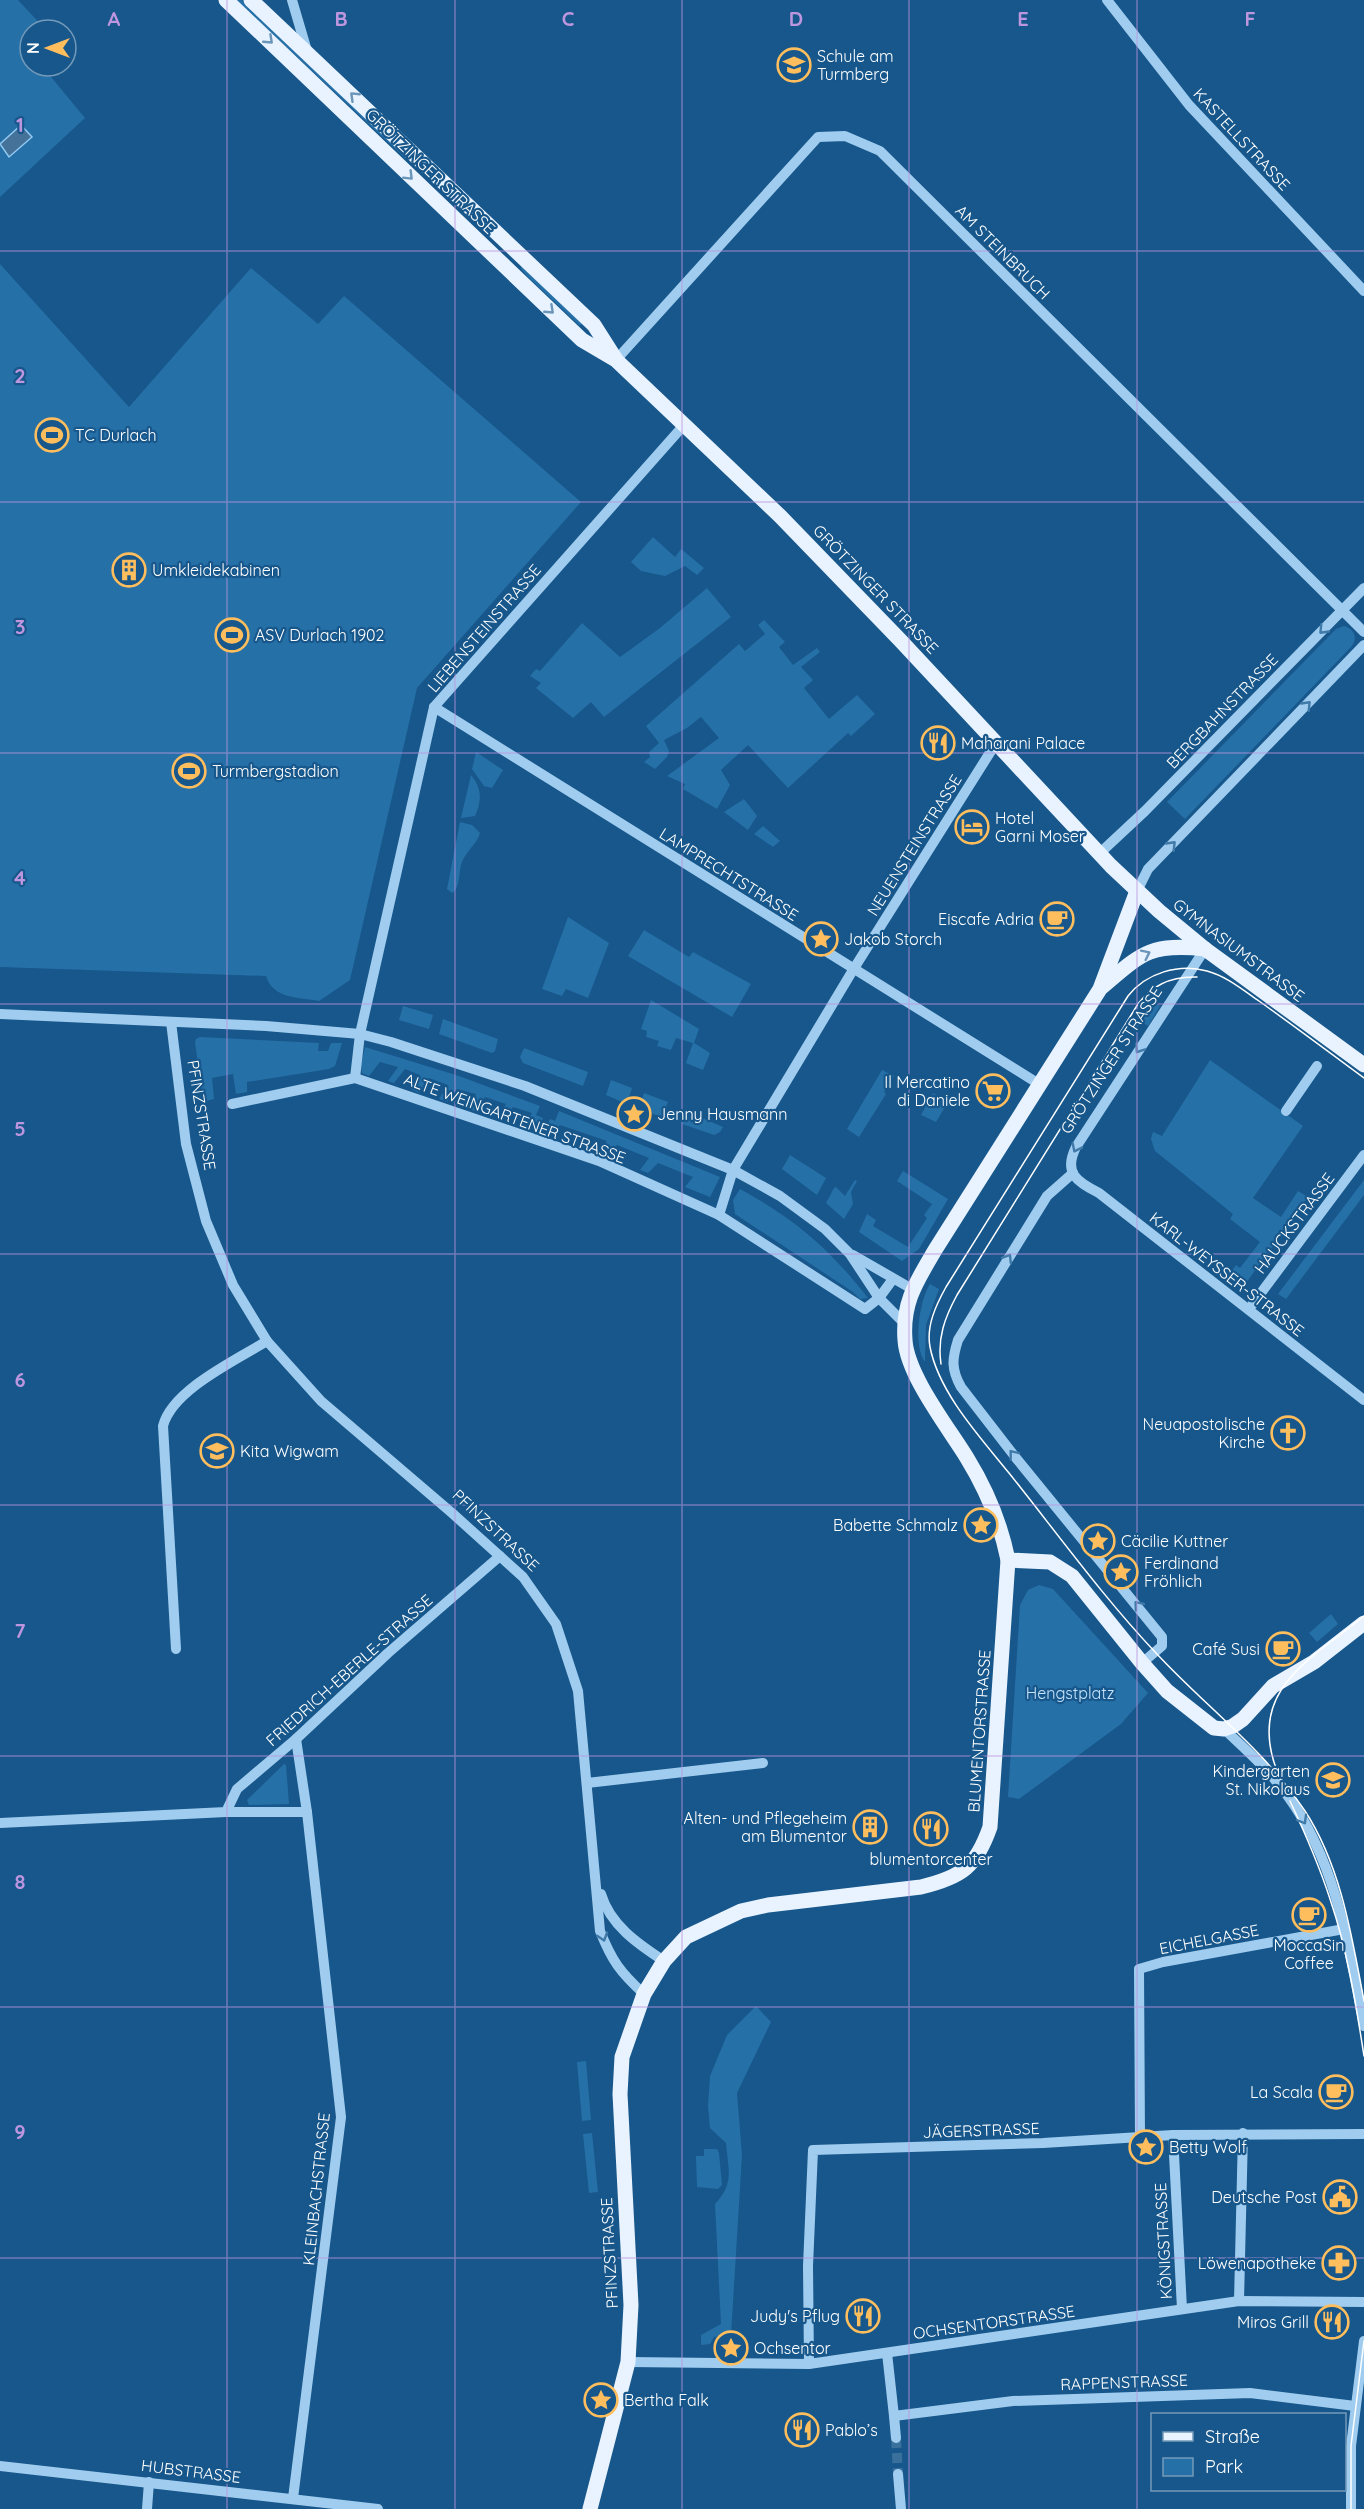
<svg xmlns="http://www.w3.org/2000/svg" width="1364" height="2509" font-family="Quicksand,sans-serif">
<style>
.green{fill:#2670a8}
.water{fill:#447298;stroke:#92c9f1;stroke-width:1.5}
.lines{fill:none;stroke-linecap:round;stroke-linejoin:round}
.minor-tunnel{stroke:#3a709c;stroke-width:10;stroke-dasharray:10 5;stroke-linecap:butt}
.minor{stroke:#a0cdef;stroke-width:10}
.major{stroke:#e8f3ff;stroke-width:15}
.tram{stroke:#fff;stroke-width:1.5}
.oneway{stroke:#6b95b9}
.oneway2{stroke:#407aa9}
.grid{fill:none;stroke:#bd96df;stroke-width:1.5;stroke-opacity:0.55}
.labels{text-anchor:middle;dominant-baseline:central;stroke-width:4.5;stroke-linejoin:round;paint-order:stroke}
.poi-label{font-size:16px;fill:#fff;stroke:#17578b;text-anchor:start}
.street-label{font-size:16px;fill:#fff;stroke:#17578b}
.park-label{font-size:16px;fill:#c6e4fb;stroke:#17578b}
.grid-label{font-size:20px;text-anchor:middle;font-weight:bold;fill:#bd96df;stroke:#17578b;stroke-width:4.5;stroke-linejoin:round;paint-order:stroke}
</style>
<rect width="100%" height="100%" fill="#17578b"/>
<!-- green -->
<g class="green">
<path d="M0,0h18l28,30h-16v36h12l43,52 -85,79z"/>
<path d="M236,0h6l164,156v3z"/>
<path d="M0,264l129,143 122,-139 67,56 26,-28 237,206 -164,186 -67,292 -31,21c-21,-4 -46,-2 -53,-25l-266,-9z"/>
<path d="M521,266l61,57 -2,3 -52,-49 -7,-8z"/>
<path d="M653,537l22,20 6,-8 23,19 -7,7 -12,-9 -20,10 -24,-5 -10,-9z"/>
<path d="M707,588l24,29 -127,100 -13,-15 -18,16 -37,-30 5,-5 -11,-7 6,-7 4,2 42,-48 38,34 40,-29z"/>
<path d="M764,620l21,22 -6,5 14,18 24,-17 3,4 -19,15 12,13 -9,8 25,31 28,-24 18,19 -24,22 -3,-3 -60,55 -40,-43 -27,25 9,15 -13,24 -34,-20 2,-5 -18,-8 52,-38 -18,-21 -14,11 -23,12 5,11 -2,6 -12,12 -11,-7 6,-5 -1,-5 10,-9 -13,-17 93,-82 6,7 20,-17 -7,-9z"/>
<path d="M1344,626c11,3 14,13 7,21l-166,172 -18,-17 169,-173z"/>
<path d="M476,752l27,18 -11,18 -8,-2 -12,-17z"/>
<path d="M471,775c11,13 11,26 4,41l-14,2z"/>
<path d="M744,799l13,17 -9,14 -24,-18z"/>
<path d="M460,822l12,3 8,8c-3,11 -14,18 -18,29 -4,10 -1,26 -10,31l-5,-4z"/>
<path d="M763,826l17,15 -7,6 -19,-13z"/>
<path d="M568,917l41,26 -21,55 -22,-9 -4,7 -20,-7z"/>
<path d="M644,930l45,27 4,-5 58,32 -19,33 -104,-61z"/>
<path d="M651,1000l48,29 -5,14 16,10 -7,17 -17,-7 7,-20 -17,-5 -5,12 -14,-4 2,-5 -13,-4 1,-6 -6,-2z"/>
<path d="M1153,1000l7,6 -12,20 -11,-7z"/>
<path d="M403,1006l30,9 -4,14 -30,-9z"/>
<path d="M443,1019l55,20 -3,12 -3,2 -53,-19z"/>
<path d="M200,1037l119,6 -1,8h10l3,-8h11l-7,23 -6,3 -82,13v10l-11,2 -3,-20 -21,4 2,21 -11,3 -8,-60 1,-3z"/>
<path d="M365,1047l94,29 81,30 -4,9 7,3 -5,13 -14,-5 8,-13 -19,-6 -10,13 -6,-2 9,-14 -21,-7 -10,14 -8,-3 9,-14 -19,-5 -10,13 -8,-3 9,-14 -19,-7 -10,15 -8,-4 9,-14 -15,-6 -11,14 -6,-2 10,-14 -18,-5 -11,14 -7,-3 -1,-8z"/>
<path d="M524,1048l64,24 -5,14 -60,-23 -3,-6z"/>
<path d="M1210,1060l93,66 -50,72 28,19 17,-26 10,6 -62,86 -5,1 -12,-9 7,-10 4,3 20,-26 -30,-23 3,-5 -78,-63 -4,-12 2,-7 9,4z"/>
<path d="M882,1070l12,6 -10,16 2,2 -27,43 -12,-8z"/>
<path d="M611,1080l21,8 -5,16 -21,-9z"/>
<path d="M644,1093l24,9 -6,15 -23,-8z"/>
<path d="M933,1093l15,9 -12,20 -15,-7z"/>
<path d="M684,1110l39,17 -3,5 -6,3 -32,-11 -2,-5z"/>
<path d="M559,1111l161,66 -10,20 -25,-10 8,-10 -35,-14 -10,10 -8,-3 9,-12 -32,-13 -10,9 -8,-2 8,-11 -47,-16 -10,9 -6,-1 6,-14 5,2z"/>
<path d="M790,1155l36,23 -9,17 -35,-26z"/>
<path d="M903,1171l45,28 -29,50 -17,12 -43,-29 8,-18 9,6 -3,6 35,21 19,-29 -3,-3 8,-11 -35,-23z"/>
<path d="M855,1180l2,1 -6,11 2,12 -9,15 -18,-16 8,-15 2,-1 9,9z"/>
<path d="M1364,1180v15l-78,104 -8,-5z"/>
<path d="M740,1189c55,30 89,59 128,109l-8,1 -7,-7 -118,-78 -2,-14z"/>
<path d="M930,1284l9,5 -13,36 -1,37c-12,-16 -6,-61 5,-78z"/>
<path d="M1039,1585l14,4 95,104 -27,31 -102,75 -11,-2 12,-192 8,-15z"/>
<path d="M1331,1614l7,10 -21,18 -8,-9z"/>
<path d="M284,1764l2,1 3,39 -40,1 -2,-5z"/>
<path d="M756,2006l15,16 -34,71 5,62 -11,180 -17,2 -4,7 -9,1v-10l20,-11 -6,-120c20,-21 13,-34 11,-61l-16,-15 -2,-22 2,-30 17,-41z"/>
<path d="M586,2061l5,59 -9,1 -5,-59z"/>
<path d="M592,2133l6,59 -9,1 -6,-59z"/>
<path d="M704,2149h13l2,4 3,32 -4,4 -21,-2 -1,-31h8z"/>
</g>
<!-- water -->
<path class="water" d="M21,125l11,12 -23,20 -9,-13z"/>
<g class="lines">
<!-- minor-tunnel -->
<path class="minor-tunnel" d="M896,2438l2,36"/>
<!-- minor -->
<g class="minor">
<path d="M292,0l15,51"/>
<path d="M1107,0l82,105 175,186"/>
<path d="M616,360l202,-223 27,-1 35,15 484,481"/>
<path d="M434,707l605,377"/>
<path d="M1100,853l45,-42 219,-223"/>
<path d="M1137,891l11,-22 216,-224"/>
<path d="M1205,949l-129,198c-13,26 1,35 23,46l265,207"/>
<path d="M0,1014l266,12 94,8 31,8 134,44 208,84 47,26 45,33 25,25 29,44 26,26"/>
<path d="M171,1022l15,122 20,77 27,64 34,56 54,60 131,112 71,64 33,47 22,67 22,240c12,30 20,41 44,63"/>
<path d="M355,1078l5,-44 74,-327 250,-282"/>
<path d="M232,1104l123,-26 244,83 120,54 146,94 14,-11 14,-19"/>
<path d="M1286,1111l31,-45"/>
<path d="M1073,1173l-26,23 -89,144c-6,19 -7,29 3,47l55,71 146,179v9l-20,17"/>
<path d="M719,1215l14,-45 120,-200 143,-227"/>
<path d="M853,1255l59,34"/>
<path d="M1249,1309l115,-154"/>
<path d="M176,1649l-13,-223c9,-36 73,-66 104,-85"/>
<path d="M1224,1729c22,21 45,41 63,66 49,66 62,152 77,231"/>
<path d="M587,1783l176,-20"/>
<path d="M226,1812h81"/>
<path d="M0,1823l226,-11 11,-23 59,-50 92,-86 112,-97"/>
<path d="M601,1894c9,31 37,50 63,67"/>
<path d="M1173,2135l9,174"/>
<path d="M1140,2137l-1,-168 24,-7 181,-33"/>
<path d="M1239,2301l4,-168"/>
<path d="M887,2353l7,63 119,-15 237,-8 105,13"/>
<path d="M628,2362l181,2 430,-63 125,1"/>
<path d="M809,2364l-1,-98 5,-116 230,-7 130,-8 191,-1"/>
<path d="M894,2416l2,22"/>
<path d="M0,2466l378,43"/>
<path d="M898,2474l3,35"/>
<path d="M293,2498l48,-381 -34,-305 -11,-73"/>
<path d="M147,2509l2,-27"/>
<path d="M1351,2509v-63l13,-105"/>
</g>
<!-- major -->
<g class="major">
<path d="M226,0l356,340 34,20 164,156 120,124 211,226 48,45 46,38 159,116"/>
<path d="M251,0l343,325 21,33"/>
<path d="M1102,987c40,-34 48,-44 103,-38"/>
<path d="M1008,1560l42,2 22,14 70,87 25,28 47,37 10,1 9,-3 10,-7 30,-33 41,-24 50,-39"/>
<path d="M590,2509l38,-147 3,-57 -11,-211 2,-37 22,-63 20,-33 22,-24 55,-26 27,-6 153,-18c41,-10 55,-20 69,-60l18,-267c-7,-35 -22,-71 -41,-102 -19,-31 -60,-83 -62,-118 -3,-38 12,-59 30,-90l165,-261 37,-98"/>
</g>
<!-- tram -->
<g class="tram">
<path d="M1364,1078c-35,-26 -70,-52 -105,-77 -16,-11 -33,-25 -52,-30 -28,-8 -61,2 -79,25l-182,291c-10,18 -20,39 -16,60 9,46 50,90 79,126 48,60 94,124 147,180 49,53 108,96 149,158 36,55 47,126 59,190"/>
<path d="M941,1364c-4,-26 4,-47 16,-69l181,-291c14,-19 35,-28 59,-27"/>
<path d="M1277,1771c-31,-81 33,-111 87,-155"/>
<path d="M1290,1801c15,32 29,64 40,98 17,50 26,105 34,157"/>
<path d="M1351,2509v-63l13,-105"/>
</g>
</g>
<!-- one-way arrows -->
<defs><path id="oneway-chevron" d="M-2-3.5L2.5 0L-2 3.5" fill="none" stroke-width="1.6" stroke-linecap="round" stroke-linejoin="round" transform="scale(1.5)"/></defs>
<g class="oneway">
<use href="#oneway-chevron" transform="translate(269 40) rotate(43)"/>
<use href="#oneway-chevron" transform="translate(354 96) rotate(-136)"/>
<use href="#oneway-chevron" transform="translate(409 176) rotate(45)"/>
<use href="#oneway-chevron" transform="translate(550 310) rotate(43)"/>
<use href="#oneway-chevron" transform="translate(1146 954) rotate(-26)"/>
</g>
<g class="oneway2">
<use href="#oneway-chevron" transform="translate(1323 630) rotate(134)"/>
<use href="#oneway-chevron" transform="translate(1307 705) rotate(-46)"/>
<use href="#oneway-chevron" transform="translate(1172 845) rotate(-46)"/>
<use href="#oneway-chevron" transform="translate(1139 1049) rotate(124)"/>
<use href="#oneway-chevron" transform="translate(1076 1148) rotate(116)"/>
<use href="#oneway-chevron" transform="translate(1008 1258) rotate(-58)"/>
<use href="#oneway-chevron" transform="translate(1013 1454) rotate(-128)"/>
<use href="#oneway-chevron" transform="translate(1138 1605) rotate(-130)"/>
<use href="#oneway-chevron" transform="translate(1303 1820) rotate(60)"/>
<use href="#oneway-chevron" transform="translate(603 1937) rotate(72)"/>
</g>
<!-- grid -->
<path class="grid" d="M227,0v2509M455,0v2509M682,0v2509M909,0v2509M1137,0v2509M0,251h1364M0,502h1364M0,753h1364M0,1004h1364M0,1254h1364M0,1505h1364M0,1756h1364M0,2007h1364M0,2258h1364"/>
<!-- icons -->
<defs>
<g id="school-ring" transform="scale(1.725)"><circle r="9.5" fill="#17578b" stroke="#ffbe5e" stroke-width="1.5"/><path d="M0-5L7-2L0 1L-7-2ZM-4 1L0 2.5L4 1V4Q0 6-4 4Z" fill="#ffbe5e"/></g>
<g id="stadium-ring" transform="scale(1.725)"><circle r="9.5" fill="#17578b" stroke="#ffbe5e" stroke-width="1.5"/><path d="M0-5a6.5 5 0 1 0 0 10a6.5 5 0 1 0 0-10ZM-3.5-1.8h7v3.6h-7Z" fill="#ffbe5e"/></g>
<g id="building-ring" transform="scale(1.725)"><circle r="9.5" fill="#17578b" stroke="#ffbe5e" stroke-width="1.5"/><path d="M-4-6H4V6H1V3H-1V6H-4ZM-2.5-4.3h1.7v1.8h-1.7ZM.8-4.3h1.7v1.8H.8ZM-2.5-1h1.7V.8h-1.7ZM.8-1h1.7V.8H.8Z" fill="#ffbe5e"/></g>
<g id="restaurant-ring" transform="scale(1.725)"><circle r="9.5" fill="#17578b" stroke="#ffbe5e" stroke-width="1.5"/><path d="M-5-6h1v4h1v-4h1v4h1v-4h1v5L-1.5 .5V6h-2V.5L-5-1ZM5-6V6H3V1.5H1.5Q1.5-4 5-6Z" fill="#ffbe5e"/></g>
<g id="hotel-ring" transform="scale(1.725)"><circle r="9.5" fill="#17578b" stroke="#ffbe5e" stroke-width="1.5"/><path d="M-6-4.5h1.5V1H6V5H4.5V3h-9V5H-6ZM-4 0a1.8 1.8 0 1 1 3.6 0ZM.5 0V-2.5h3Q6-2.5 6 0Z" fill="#ffbe5e"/></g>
<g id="cafe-ring" transform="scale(1.725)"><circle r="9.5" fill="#17578b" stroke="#ffbe5e" stroke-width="1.5"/><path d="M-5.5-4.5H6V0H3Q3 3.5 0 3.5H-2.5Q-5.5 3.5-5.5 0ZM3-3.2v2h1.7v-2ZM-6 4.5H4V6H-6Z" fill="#ffbe5e"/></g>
<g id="sight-ring" transform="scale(1.725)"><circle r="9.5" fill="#17578b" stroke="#ffbe5e" stroke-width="1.5"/><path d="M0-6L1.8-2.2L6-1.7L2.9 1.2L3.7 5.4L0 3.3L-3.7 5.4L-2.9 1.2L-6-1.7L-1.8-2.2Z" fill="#ffbe5e"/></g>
<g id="supermarket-ring" transform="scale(1.725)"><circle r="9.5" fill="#17578b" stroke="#ffbe5e" stroke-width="1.5"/><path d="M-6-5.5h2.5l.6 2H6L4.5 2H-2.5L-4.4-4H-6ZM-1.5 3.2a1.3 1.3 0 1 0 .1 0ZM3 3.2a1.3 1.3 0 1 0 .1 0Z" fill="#ffbe5e"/></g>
<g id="church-ring" transform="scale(1.725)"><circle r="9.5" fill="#17578b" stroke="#ffbe5e" stroke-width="1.5"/><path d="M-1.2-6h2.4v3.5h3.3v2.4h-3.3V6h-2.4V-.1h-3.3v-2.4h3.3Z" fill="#ffbe5e"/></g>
<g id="civic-ring" transform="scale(1.725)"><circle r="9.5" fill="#17578b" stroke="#ffbe5e" stroke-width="1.5"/><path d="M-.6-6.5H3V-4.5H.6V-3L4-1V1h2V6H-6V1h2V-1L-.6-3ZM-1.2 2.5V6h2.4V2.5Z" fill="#ffbe5e"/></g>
<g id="pharmacy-ring" transform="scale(1.725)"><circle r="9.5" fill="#17578b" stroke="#ffbe5e" stroke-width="1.5"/><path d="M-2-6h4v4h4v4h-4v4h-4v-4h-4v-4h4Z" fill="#ffbe5e"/></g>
</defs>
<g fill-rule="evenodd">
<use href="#school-ring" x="794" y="65"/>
<use href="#stadium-ring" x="52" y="435"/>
<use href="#building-ring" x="129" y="570"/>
<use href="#stadium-ring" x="232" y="635"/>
<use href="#restaurant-ring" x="938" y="743"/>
<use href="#stadium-ring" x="189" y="771"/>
<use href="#hotel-ring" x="972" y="827"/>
<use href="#cafe-ring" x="1057" y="919"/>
<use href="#sight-ring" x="821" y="939"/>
<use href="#supermarket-ring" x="993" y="1091"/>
<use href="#sight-ring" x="634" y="1114"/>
<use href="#church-ring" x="1288" y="1433"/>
<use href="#school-ring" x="217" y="1451"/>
<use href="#sight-ring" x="981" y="1525"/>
<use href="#sight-ring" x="1098" y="1541"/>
<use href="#sight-ring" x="1121" y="1572"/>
<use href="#cafe-ring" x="1283" y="1649"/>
<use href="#school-ring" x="1333" y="1780"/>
<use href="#building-ring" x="870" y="1827"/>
<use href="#restaurant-ring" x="931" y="1829"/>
<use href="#cafe-ring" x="1309" y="1915"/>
<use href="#cafe-ring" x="1336" y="2092"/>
<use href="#sight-ring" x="1146" y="2147"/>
<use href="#civic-ring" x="1340" y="2197"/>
<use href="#pharmacy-ring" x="1339" y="2263"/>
<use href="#restaurant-ring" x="863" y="2316"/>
<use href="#restaurant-ring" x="1332" y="2322"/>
<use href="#sight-ring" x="731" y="2348"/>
<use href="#sight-ring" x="601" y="2400"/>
<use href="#restaurant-ring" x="802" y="2430"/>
</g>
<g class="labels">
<!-- poi labels -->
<g class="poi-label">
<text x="817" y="56">Schule am<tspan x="817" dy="18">Turmberg</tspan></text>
<text x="75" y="435">TC Durlach</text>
<text x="152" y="570">Umkleidekabinen</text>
<text x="255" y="635">ASV Durlach 1902</text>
<text x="961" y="743">Maharani Palace</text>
<text x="212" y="771">Turmbergstadion</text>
<text x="995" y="818">Hotel<tspan x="995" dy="18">Garni Moser</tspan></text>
<text x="1034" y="919" text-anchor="end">Eiscafe Adria</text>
<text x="844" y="939">Jakob Storch</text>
<text x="970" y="1082" text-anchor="end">Il Mercatino<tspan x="970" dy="18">di Daniele</tspan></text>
<text x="657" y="1114">Jenny Hausmann</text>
<text x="1265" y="1424" text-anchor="end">Neuapostolische<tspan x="1265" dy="18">Kirche</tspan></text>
<text x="240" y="1451">Kita Wigwam</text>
<text x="958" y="1525" text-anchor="end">Babette Schmalz</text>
<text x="1121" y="1541">Cäcilie Kuttner</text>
<text x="1144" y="1563">Ferdinand<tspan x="1144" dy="18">Fröhlich</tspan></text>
<text x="1260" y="1649" text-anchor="end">Café Susi</text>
<text x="1310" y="1771" text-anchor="end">Kindergarten<tspan x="1310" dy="18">St. Nikolaus</tspan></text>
<text x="847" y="1818" text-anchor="end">Alten- und Pflegeheim<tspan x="847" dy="18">am Blumentor</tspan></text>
<text x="931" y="1859" text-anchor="middle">blumentorcenter</text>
<text x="1309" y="1945" text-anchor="middle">MoccaSin<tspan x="1309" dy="18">Coffee</tspan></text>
<text x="1313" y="2092" text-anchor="end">La Scala</text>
<text x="1169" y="2147">Betty Wolf</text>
<text x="1317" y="2197" text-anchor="end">Deutsche Post</text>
<text x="1316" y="2263" text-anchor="end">Löwenapotheke</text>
<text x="840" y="2316" text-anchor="end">Judy's Pflug</text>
<text x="1309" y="2322" text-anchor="end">Miros Grill</text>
<text x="754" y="2348">Ochsentor</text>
<text x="624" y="2400">Bertha Falk</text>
<text x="825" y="2430">Pablo’s</text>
</g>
<!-- street labels -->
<g class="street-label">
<text transform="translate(1242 139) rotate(47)">KASTELLSTRASSE</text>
<text transform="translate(431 171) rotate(44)">GRÖTZINGER STRASSE</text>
<text transform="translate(1003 252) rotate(45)">AM STEINBRUCH</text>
<text transform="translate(876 589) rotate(46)">GRÖTZINGER STRASSE</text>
<text transform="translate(484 628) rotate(-49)">LIEBENSTEINSTRASSE</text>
<text transform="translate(1222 711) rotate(-46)">BERGBAHNSTRASSE</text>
<text transform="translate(914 845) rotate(-58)">NEUENSTEINSTRASSE</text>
<text transform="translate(729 874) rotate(32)">LAMPRECHTSTRASSE</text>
<text transform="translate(1239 950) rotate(37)">GYMNASIUMSTRASSE</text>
<text transform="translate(1111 1060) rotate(-57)">GRÖTZINGER STRASSE</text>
<text transform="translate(202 1115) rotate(81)">PFINZSTRASSE</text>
<text transform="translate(515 1118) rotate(20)">ALTE WEINGARTENER STRASSE</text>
<text transform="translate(1294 1223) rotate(-53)">HAUCKSTRASSE</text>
<text transform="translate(1227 1274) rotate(38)">KARL-WEYSSER-STRASSE</text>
<text transform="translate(496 1530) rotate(43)">PFINZSTRASSE</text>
<text transform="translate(349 1670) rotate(-42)">FRIEDRICH-EBERLE-STRASSE</text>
<text transform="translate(979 1731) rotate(-86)">BLUMENTORSTRASSE</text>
<text transform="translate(1209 1939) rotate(-11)">EICHELGASSE</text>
<text transform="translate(981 2130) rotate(-2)">JÄGERSTRASSE</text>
<text transform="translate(316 2189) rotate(-84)">KLEINBACHSTRASSE</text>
<text transform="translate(1163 2241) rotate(-93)">KÖNIGSTRASSE</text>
<text transform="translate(609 2253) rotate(-93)">PFINZSTRASSE</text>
<text transform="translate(994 2322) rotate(-8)">OCHSENTORSTRASSE</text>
<text transform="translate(1124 2382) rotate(-2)">RAPPENSTRASSE</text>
<text transform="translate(191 2471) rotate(7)">HUBSTRASSE</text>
</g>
<!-- park labels -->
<g class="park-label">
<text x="1070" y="1693">Hengstplatz</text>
</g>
</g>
<g class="grid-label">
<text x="114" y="26">A</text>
<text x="341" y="26">B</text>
<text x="568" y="26">C</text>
<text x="796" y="26">D</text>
<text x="1023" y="26">E</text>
<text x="1250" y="26">F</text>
<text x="20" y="132">1</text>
<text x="20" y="383">2</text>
<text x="20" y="634">3</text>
<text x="20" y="885">4</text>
<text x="20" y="1136">5</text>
<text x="20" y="1387">6</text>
<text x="20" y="1638">7</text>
<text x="20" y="1889">8</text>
<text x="20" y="2139">9</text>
</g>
<!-- legend -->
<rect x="1151" y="2413" width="195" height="78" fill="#17578b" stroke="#749ab9" stroke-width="1.5"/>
<rect x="1163" y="2432" width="30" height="9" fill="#e8f3ff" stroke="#749ab9" stroke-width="1.5"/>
<text x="1205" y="2443" font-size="18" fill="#ffffff">Straße</text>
<rect x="1163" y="2458" width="30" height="18" fill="#2670a8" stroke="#749ab9" stroke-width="1.5"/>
<text x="1205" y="2473" font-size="18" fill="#ffffff">Park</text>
<!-- north arrow -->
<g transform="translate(48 48) rotate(270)"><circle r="28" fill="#17578b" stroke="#749ab9" stroke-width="1.5"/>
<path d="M0-4.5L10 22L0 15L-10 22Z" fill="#ffbe5e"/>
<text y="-9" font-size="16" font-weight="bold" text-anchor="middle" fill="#ffffff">N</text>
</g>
</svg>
